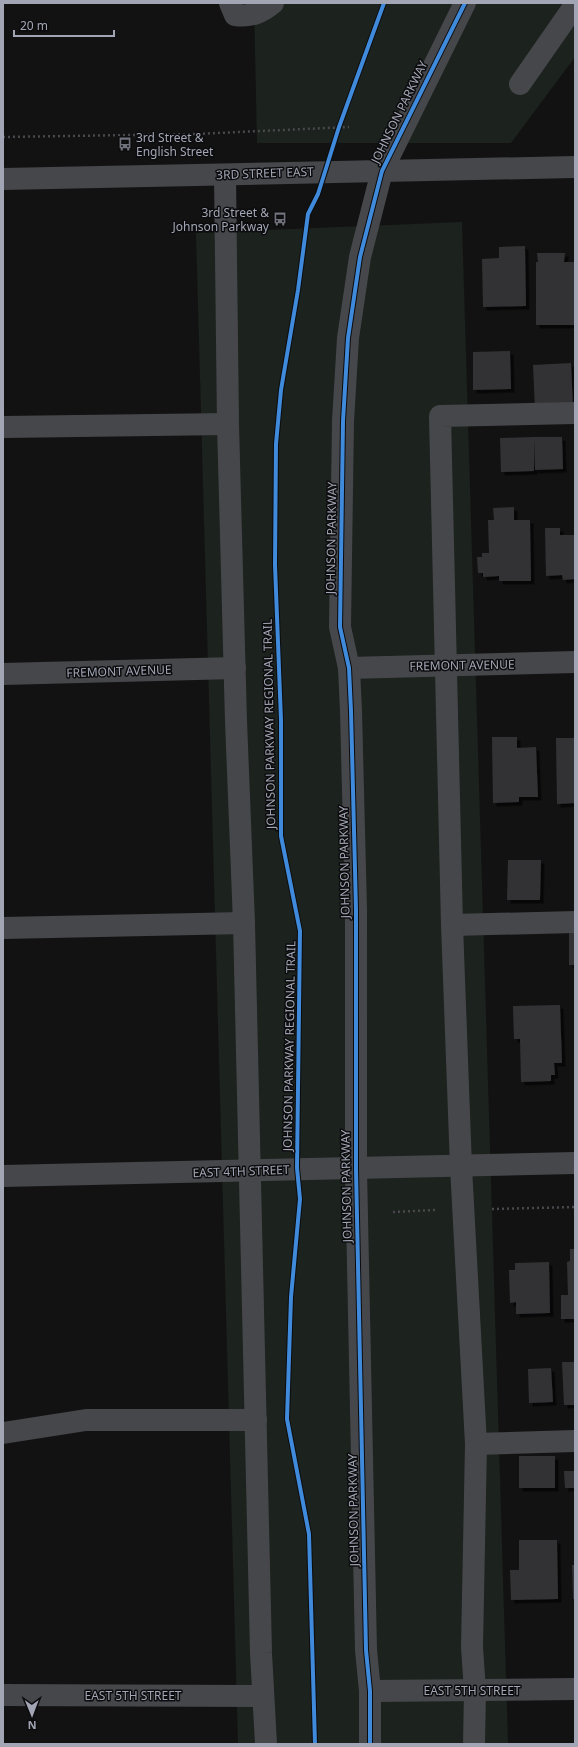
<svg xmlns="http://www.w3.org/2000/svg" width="578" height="1747" font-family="'Noto Sans',sans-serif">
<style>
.green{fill:#1c221d}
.building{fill:#323235;filter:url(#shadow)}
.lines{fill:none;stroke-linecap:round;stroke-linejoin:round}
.path{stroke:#48484d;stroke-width:2.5;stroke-dasharray:2 3;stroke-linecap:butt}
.minor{stroke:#46474b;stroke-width:22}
.cycleway-casing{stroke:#0c0c0e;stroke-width:6}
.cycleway{stroke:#408adc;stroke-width:4}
.labels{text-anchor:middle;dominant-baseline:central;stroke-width:3;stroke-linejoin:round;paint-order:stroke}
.street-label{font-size:12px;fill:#a2a6b4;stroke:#0c0c0e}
.poi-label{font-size:12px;fill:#a2a6b4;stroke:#0c0c0e;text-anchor:start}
</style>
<defs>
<filter id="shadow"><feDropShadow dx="3.5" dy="3.5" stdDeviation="0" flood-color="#0009"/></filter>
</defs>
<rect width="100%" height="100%" fill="#121212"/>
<!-- green -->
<g class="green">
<path d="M254,3h321v54l-64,86h-254z"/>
<path d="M462,222l46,1522h-270l-42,-1511z"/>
</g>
<!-- building -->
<g class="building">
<path d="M525,246l1,60 -43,1 -1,-48 17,-1v-11z"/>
<path d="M537,253h28l-1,9h11v63h-39v-63h2z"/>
<path d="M510,351l1,38 -38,1v-38z"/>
<path d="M571,363l2,45 -38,2 -2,-45z"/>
<path d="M534,437v34l-33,1 -1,-34z"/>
<path d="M534,437h28l1,32 -28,1z"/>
<path d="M514,507v13h16l1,61h-32v-5l-16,1v-4h-5l-1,-16h5v-4h7l-1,-33h6l-1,-12z"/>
<path d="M545,528h15v7h15v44l-12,1 -1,-5 -16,1z"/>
<path d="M492,737h25v11l19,-1 2,50h-19v5l-26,1z"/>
<path d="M556,738h19v65l-18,1z"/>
<path d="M508,860h33l-1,40h-33z"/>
<rect x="569" y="931" width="6" height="34"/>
<path d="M560,1005l2,58h-8l1,12h-4v6l-30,1 -1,-43h-6l-1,-33z"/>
<path d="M570,1249h5v70h-14v-24h7l-1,-33 3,-1z"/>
<path d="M549,1262l1,51 -34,1v-12l-6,1 -1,-33h6v-7z"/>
<path d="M562,1362h13v43h-11z"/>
<path d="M551,1368l2,34 -24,1 -1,-34z"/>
<rect x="519" y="1456" width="36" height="32"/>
<path d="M564,1471h11v17h-10z"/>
<path d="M519,1540h38l1,59 -47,1 -1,-30h9z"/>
<path d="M572,1565h3v34h-2z"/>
</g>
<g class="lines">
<!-- path -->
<g class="path">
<path d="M3,137l192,-3 154,-7"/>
<path d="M492,1209l83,-2"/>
<path d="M393,1212l42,-2"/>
</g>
<!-- minor -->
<g class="minor">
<path d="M230,3l5,12c16,2 26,-2 38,-12"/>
<path d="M520,84l55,-79"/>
<path d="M225,175l3,249 8,297 8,202 17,730 5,91"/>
<path d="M3,179l572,-12"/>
<path d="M3,427l225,-3"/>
<path d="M349,668l226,-6"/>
<path d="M3,674l232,-6"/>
<path d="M452,925l123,-3"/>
<path d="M3,928l241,-5"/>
<path d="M3,1176l572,-13"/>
<path d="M3,1433l83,-13h170"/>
<path d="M476,1444l99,-3"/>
<path d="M370,1691l205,-2"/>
<path d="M3,1695l260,1"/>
<path d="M370,1744v-53l-4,-41 -10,-481v-260l-5,-198 -2,-43 -9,-41 3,-206 5,-83 12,-81 22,-86 83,-168"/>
<path d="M474,1744l1,-53 -3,-44 4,-203 -15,-277 -9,-242 -12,-509 135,-3"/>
</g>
<!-- cycleway casing -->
<g class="cycleway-casing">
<g id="cycleway">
<path d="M315,1744l-6,-210 -22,-115 4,-122 9,-98 -3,-31 3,-237 -19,-95v-116l-6,-155 1,-121 5,-54 17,-100 10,-76 10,-20 21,-67 45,-124"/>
<path d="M370,1744v-53l-4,-41 -10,-481v-260l-5,-198 -2,-43 -9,-41 3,-206 5,-83 12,-81 22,-86 83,-168"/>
</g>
</g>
<!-- cycleway -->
<use href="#cycleway" class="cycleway"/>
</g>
<!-- icons -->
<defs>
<g id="bus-bare" transform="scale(1.08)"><path d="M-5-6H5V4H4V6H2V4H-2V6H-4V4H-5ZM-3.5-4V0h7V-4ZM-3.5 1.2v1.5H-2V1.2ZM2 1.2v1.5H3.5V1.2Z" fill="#70727b" stroke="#0c0c0e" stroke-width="2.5" paint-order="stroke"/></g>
</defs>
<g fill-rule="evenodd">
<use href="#bus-bare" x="125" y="144"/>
<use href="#bus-bare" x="280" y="219"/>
</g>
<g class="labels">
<!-- street labels -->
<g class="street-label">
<text transform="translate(399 112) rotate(-64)">JOHNSON PARKWAY</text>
<text transform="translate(265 173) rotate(-2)">3RD STREET EAST</text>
<text transform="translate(331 538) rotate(-89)">JOHNSON PARKWAY</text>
<text transform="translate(462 665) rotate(-1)">FREMONT AVENUE</text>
<text transform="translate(119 671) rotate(-2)">FREMONT AVENUE</text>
<text transform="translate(269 724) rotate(-91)">JOHNSON PARKWAY REGIONAL TRAIL</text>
<text transform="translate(344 862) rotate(-91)">JOHNSON PARKWAY</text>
<text transform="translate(289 1046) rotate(-89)">JOHNSON PARKWAY REGIONAL TRAIL</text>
<text transform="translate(241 1171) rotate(-2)">EAST 4TH STREET</text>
<text transform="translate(346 1186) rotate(-91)">JOHNSON PARKWAY</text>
<text transform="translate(353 1510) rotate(-91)">JOHNSON PARKWAY</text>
<text x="472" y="1690">EAST 5TH STREET</text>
<text x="133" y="1695">EAST 5TH STREET</text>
</g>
<!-- poi labels -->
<g class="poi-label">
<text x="136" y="137">3rd Street &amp;<tspan x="136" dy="14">English Street</tspan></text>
<text x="269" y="212" text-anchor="end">3rd Street &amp;<tspan x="269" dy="14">Johnson Parkway</tspan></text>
</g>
</g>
<!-- border -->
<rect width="578" height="1747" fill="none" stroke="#a2a6b4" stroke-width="8"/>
<!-- north arrow -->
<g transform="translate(32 1715) rotate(179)" stroke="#0c0c0e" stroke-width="3" paint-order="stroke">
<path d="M0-3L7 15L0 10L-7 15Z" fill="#a2a6b4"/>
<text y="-6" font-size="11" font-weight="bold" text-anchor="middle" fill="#a2a6b4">N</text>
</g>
<!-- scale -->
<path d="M14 30v6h100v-6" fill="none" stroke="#a2a6b4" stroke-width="2"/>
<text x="20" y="30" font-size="12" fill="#a2a6b4" stroke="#0c0c0e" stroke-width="3" paint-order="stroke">20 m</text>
</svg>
